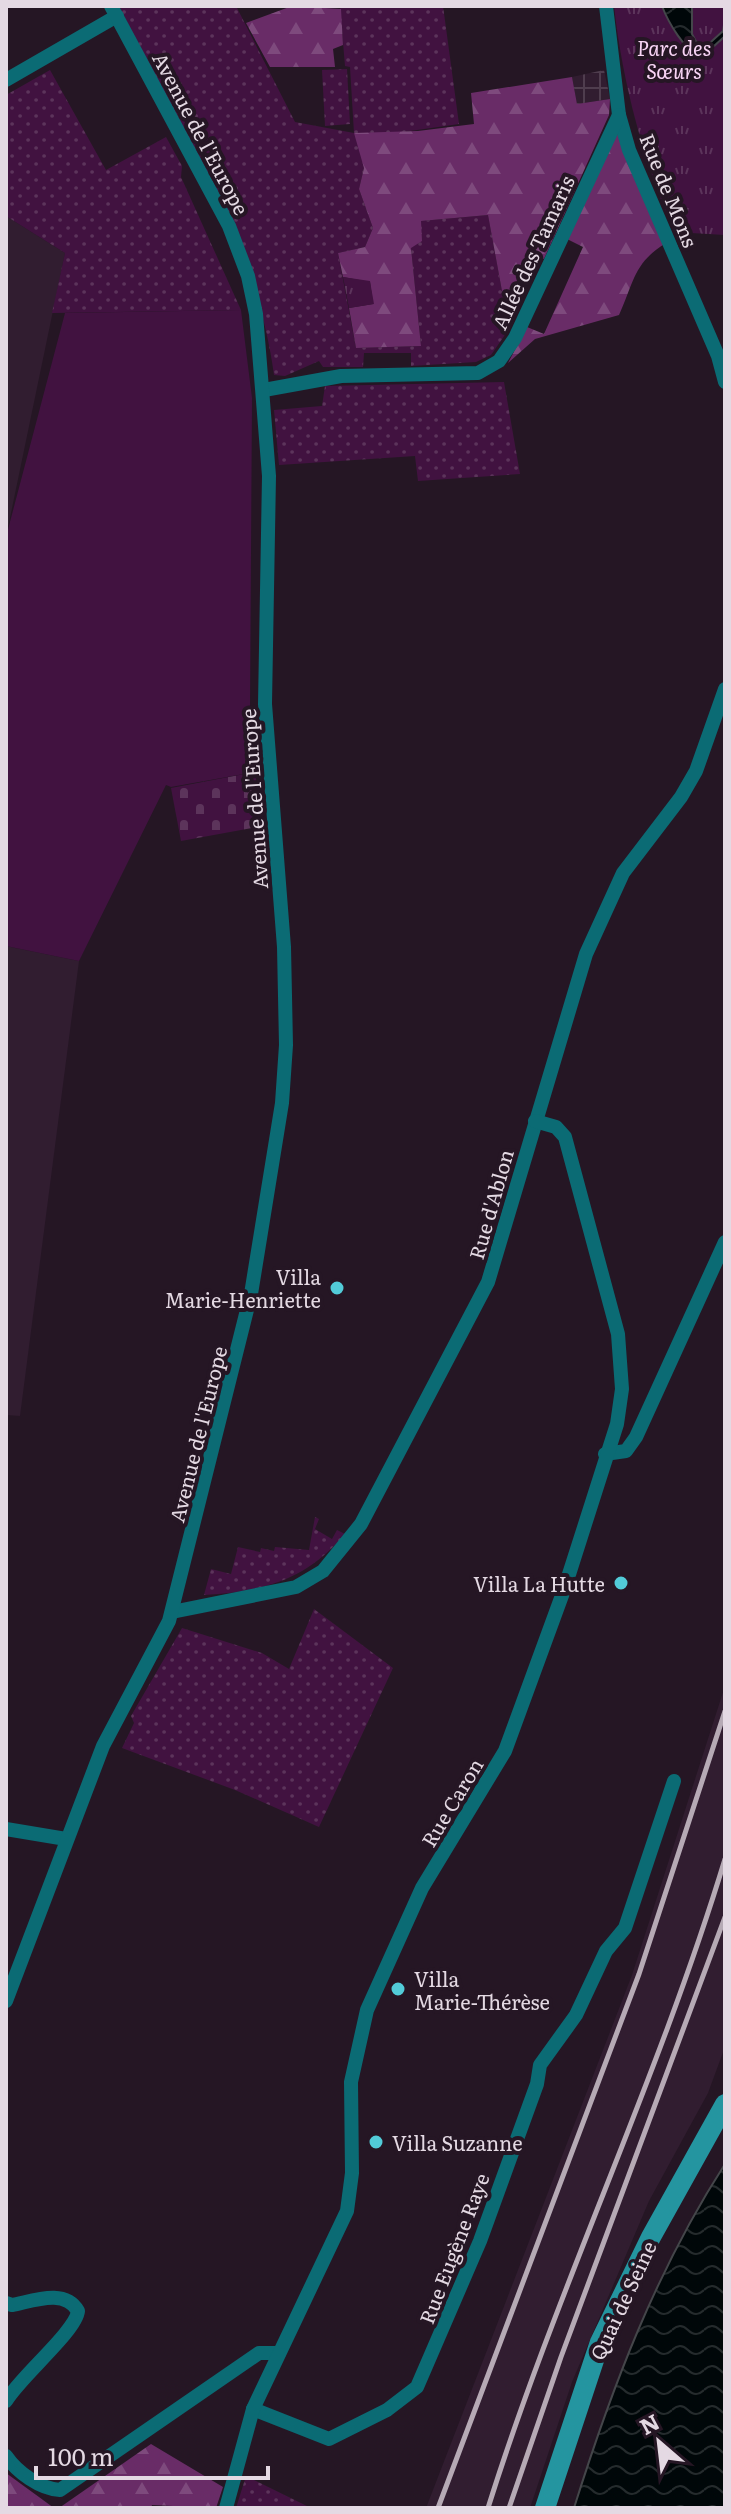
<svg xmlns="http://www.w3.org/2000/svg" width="731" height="2514" font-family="Literata,serif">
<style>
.built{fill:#311d30}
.industrial{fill:url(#industrial-grid)}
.grass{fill:url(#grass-dots)}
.forest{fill:url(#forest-firs)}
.cemetery{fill:url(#cemetery-stones)}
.park{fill:url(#park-tufts)}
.pitch{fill:#411240}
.water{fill:url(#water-waves);stroke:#44464a;stroke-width:2}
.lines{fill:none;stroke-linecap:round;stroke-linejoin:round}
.minor{stroke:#0b6b74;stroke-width:14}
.secondary{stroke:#2495a0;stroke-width:20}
.rail{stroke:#b6aab5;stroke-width:5}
.poi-dot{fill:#52cbd8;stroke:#251624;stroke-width:3}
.labels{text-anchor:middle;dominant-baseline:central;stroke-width:8;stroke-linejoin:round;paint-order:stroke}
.park-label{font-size:20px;font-style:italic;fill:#f9d5f6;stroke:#251624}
.street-label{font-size:20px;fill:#e4d9e3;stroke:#251624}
.poi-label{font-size:20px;fill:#e4d9e3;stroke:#251624;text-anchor:end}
</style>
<defs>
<pattern id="industrial-grid" width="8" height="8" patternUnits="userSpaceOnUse" patternTransform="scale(2)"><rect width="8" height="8" fill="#311d30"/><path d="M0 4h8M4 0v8" fill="none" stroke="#4f3d4e"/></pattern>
<pattern id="grass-dots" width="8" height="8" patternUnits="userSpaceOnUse" patternTransform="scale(2)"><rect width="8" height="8" fill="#411240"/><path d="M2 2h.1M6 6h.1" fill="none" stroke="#5c345b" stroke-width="1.8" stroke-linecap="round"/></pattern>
<pattern id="forest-firs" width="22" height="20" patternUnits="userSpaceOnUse" patternTransform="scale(2)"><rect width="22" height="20" fill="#692c67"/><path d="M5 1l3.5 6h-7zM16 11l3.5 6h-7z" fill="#7e4a7d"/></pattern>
<pattern id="cemetery-stones" width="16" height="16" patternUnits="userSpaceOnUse" patternTransform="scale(2)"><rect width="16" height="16" fill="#411240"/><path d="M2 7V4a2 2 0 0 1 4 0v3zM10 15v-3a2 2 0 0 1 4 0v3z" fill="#5c345b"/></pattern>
<pattern id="park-tufts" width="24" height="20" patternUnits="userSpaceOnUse" patternTransform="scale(2)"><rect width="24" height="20" fill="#411240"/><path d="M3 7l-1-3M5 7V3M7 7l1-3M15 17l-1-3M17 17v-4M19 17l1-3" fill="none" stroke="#5c345b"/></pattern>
<pattern id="water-waves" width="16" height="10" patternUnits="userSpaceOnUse" patternTransform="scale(2)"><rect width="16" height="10" fill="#000709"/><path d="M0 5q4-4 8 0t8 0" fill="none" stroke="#252b2d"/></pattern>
</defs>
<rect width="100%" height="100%" fill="#251624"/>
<!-- built -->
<g class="built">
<path d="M6,216l59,37 -59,284z"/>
<path d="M6,946l73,15 -59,455 -14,-1z"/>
<path d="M725,1686v361l-17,46 -59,108 -77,181 -42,126h-104l206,-533z"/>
</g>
<!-- industrial -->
<path class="industrial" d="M604,70l6,29 -33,5 -5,-27z"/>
<!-- grass -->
<g class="grass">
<path d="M119,6h117l59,116 59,11 -4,-66 -5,-1 -5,-60h103l16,118 -56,8 -39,36 -5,21 14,39 -8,19 -27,6 18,95 65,-2 -10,-98 10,-27 67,-6 21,114 -18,26 -15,7 -65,4v-13h-47l-1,14h-40l-4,-6 -34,15 -11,-1c-18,-136 -95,-248 -155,-369z"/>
<path d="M347,69l3,55 -25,2 -3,-56z"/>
<path d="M50,70l56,100 60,-33 16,29 -1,11 60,133 -189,3 13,-60 -59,-37v-121z"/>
<path d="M504,382l16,92 -102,7 -3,-25 -136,9 -5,-55 48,-4 3,-20z"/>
<path d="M315,1517l4,2 -4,10 17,10 5,-9 8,4c-40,47 -81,57 -141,61l7,-26 20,5 7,-27 22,5 1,-4 13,3 1,-4 34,3z"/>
<path d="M314,1609l79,59 -74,159 -84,-37 -113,-42 12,-25 -3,-7 51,-88 80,25 27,16z"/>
<path d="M246,2476l65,32h-75z"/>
</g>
<!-- forest -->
<g class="forest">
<path d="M292,6l49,3 2,36 -10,4 2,18h-65l-24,-44z"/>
<path d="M572,77l5,27 33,-5 -1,16 -65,144 -12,-5 -23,47 11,5 -11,23 -21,-114 -67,6 1,20 -11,7 10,98 -65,2 -7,-40 24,-4 -3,-22 -27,-5 -5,-24 27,-6 8,-19 -14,-39 5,-21 -10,-35 64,-2 56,-7 -3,-31z"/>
<path d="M617,133l49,110c-33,20 -32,40 -47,72l-84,24 -27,24 19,-36 17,7 39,-87 -16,-8z"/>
<path d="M151,2444l72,43 -7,21 -64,-3 -1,3h-92z"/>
<path d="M6,2473l48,35h-48z"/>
</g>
<!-- cemetery -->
<path class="cemetery" d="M255,772l8,54 -82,15 -10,-53z"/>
<!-- park -->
<g class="park">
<path d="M614,6h111v229l-51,-3c-31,-73 -51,-147 -60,-226z"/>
<path d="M343,277l27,4 4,23 -25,4z"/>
</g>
<!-- pitch -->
<path class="pitch" d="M241,310l11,88 -2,315 5,59 -84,15 -5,-2 -87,176 -73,-15v-409l59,-224z"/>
<!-- water -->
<g class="water">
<path d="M662,6h30v28l9,17 22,-20 2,-12v17l-24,22c-16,-7 -33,-36 -39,-52z"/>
<path d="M725,2164v344h-151c38,-121 82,-237 151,-344z"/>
</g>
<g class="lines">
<!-- minor -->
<g class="minor">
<path d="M606,6l13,109 10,35 89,206 7,26"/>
<path d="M6,80l111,-64"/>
<path d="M264,390l77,-14 137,-3 21,-12 16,-23 104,-223"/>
<path d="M605,1454l21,-3 10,-14 89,-195"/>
<path d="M172,1612l124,-25 27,-16 38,-47 127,-242 98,-328 37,-81 58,-76 15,-26 29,-82"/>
<path d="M6,1829l60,10"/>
<path d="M6,2001l97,-255 66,-125 82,-327 31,-191 4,-58 -2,-98 -19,-243 4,-228 -13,-162 -8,-38 -19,-50 -118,-220"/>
<path d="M6,2303l6,2c21,-4 53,-17 66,6 -2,20 -58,66 -72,90"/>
<path d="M253,2409l76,30 58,-29 30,-23 63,-146 57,-157 3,-19 36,-50 30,-64 19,-23 49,-147"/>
<path d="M6,2456c11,16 34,33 54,34l199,-137h20"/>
<path d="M226,2508l27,-99 94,-198 5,-38 -1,-91 16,-72 55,-122 83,-137 59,-161 53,-166 5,-35 -4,-55 -53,-197 -9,-10 -21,-6"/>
</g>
<!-- secondary -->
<path class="secondary" d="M545,2508l55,-166 51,-105 74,-133"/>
<!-- rail -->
<g class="rail">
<path d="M438,2508l201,-534 86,-263"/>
<path d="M488,2508c69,-220 170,-428 237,-649"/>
<path d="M509,2508l52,-151 164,-440"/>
</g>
</g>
<!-- markers -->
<g class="poi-dot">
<circle cx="337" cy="1288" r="8"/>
<circle cx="621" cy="1583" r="8"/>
<circle cx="398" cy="1989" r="8"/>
<circle cx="376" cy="2142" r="8"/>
</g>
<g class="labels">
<!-- park labels -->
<g class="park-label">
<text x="674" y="47">Parc des<tspan x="674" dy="23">Sœurs</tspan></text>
</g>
<!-- street labels -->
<g class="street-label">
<text transform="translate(202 133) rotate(62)">Avenue de l'Europe</text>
<text transform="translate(670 190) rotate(68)">Rue de Mons</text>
<text transform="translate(532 252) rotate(-65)">Allée des Tamaris</text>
<text transform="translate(253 799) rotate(-94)">Avenue de l'Europe</text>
<text transform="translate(490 1204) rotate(-74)">Rue d'Ablon</text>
<text transform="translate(197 1434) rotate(-76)">Avenue de l'Europe</text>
<text transform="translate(451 1802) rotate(-59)">Rue Caron</text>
<text transform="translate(453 2248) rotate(-69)">Rue Eugène Raye</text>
<text transform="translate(622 2300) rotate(-65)">Quai de Seine</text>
</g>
<!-- poi labels -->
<g class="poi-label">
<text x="321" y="1276">Villa<tspan x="321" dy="23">Marie-Henriette</tspan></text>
<text x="605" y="1583">Villa La Hutte</text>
<text x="414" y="1978" text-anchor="start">Villa<tspan x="414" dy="23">Marie-Thérèse</tspan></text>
<text x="392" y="2142" text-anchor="start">Villa Suzanne</text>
</g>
</g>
<!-- border -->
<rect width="731" height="2514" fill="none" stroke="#e4d9e3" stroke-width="16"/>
<!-- north arrow -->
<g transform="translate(659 2442) rotate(332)" stroke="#251624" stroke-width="6" paint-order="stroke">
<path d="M0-6L14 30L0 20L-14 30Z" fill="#e4d9e3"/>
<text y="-12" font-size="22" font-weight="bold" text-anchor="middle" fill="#e4d9e3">N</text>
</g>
<!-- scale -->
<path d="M36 2466v12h232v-12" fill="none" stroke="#e4d9e3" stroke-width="4"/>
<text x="48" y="2466" font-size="24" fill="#e4d9e3" stroke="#251624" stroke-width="6" paint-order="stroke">100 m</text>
</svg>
